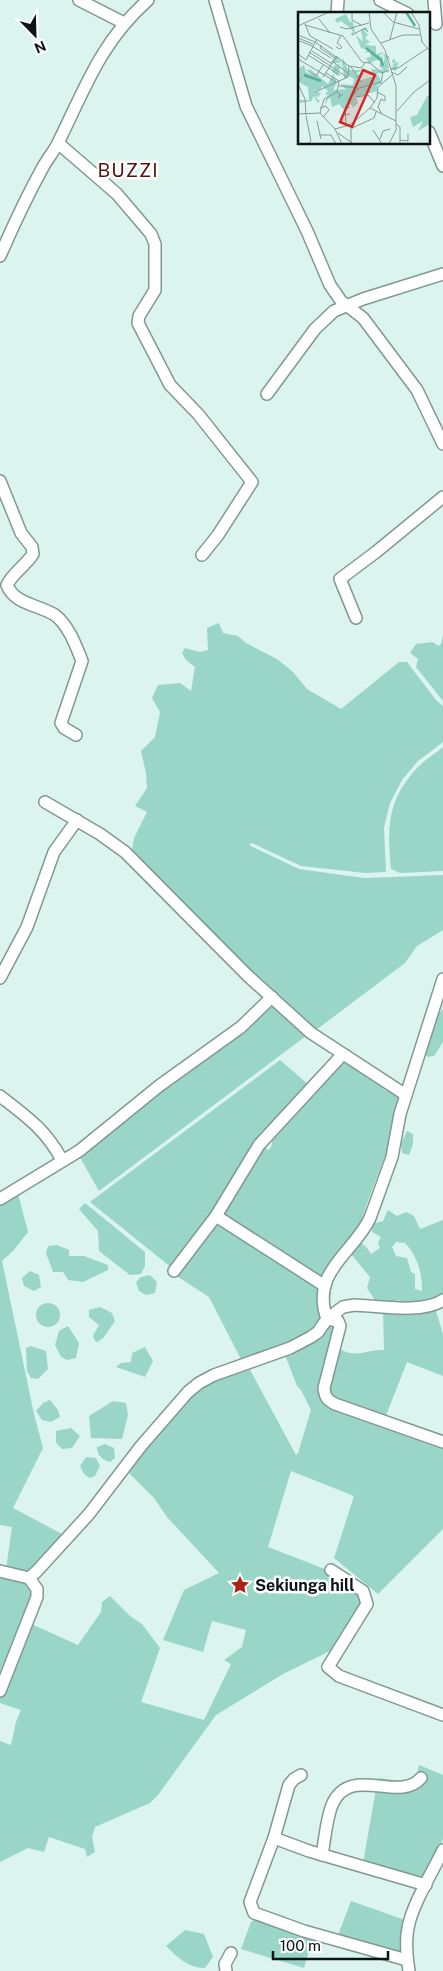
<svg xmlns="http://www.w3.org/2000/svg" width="443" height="1971" font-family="'Public Sans',sans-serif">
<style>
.green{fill:#99d6c8;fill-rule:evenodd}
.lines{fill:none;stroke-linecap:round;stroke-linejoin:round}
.minor-casing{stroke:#819893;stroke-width:14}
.minor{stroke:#fff;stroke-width:11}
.labels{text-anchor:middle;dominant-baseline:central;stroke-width:5;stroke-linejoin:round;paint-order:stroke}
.poi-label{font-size:16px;font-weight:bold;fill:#0b1412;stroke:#fff;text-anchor:start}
.quarter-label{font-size:19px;letter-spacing:1px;fill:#55110c;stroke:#fff}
.inset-river{fill:none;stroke:#5bae9d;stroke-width:2.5}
.inset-road{fill:none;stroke:#889a96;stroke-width:1}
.view{fill:#d62828;fill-opacity:0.15;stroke:#d62828;stroke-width:2.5}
.inset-edge{fill:none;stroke:#0b1412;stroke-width:2.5}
</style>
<rect width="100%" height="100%" fill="#dbf4ee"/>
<!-- green -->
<g class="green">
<path d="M219,623l4,10 15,3 8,7 31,16 16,13 14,17 34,20 58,-47h8l29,38 7,6v36l-25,19 -16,19 -12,23 -6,25 2,44 -21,1 -64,-7 -49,-23 -3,2 50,24 65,9 79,-3v55l-26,16 -12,17 -89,67 -42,-34 -130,-128 -12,-18 2,-12 13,-26 -12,-6 12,-18 -1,-15 -5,-22 14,-14 5,-25 -8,-14 6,-13 22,-2 11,8 4,-24 -9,-7 -4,-7 3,-5 15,4 8,-2 -1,-22z"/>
<path d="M443,635v66l-27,-34 2,-8 -8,-6 6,-9 17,-2 5,4 3,-2z"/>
<path d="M443,747v124l-43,2 -9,-4c-4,-42 -4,-70 28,-103 7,-7 16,-12 24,-19z"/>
<path d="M270,1007l8,2 32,24 -211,158 -21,-37z"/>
<path d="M443,1009v33l-9,14 -6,1 -4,-3 11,-37z"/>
<path d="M345,1058l38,25v6l4,2 6,-3 7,9 -11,48 -23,61 -6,21 -35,54 -103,-65 40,-71 6,5 2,-1 2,-5 -1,-11z"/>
<path d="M280,1060l29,25 -43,43 -57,91 -37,49 -82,-66z"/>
<path d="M407,1131l6,3v10l-4,11 -7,-2 -1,-9z"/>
<path d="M17,1190l11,42 -15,19 -11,10 32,153 9,34 -30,60 51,27 -34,38 -24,-4 6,-42 -12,-2v-323z"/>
<path d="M85,1203l60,49v14l-4,8 -11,1 -31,-24 -1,-20 -19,-22z"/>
<path d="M388,1210l9,6 9,-4 8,4 6,13 23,-9v76l-16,7 -23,1 -5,-4 -6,2h-17l-9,-14 3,-11 -20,-24 9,-12 8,7 4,6 9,-6 -2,-5 3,-6 -9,-5v-8l11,-3zM396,1242l9,1c13,14 17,30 17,48l-7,-2v-15l-4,-2 -4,-14 -11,-2 -4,-9z"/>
<path d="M213,1226h14l93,61 3,33 -7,9 -73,34 -34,-66 -34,-22z"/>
<path d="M57,1245l12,5v6h15l24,9v5l-25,12 -15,-2 -5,-8h-10l-7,-19 2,-7z"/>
<path d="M30,1271l9,4 2,12 -7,4 -10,-5 -2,-8z"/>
<path d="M150,1275l7,7 -2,11 -9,2 -7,-4 -3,-9 5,-5z"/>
<circle cx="48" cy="1315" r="12"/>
<path d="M100,1307l12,6 3,8 -11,16 -6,5 -3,-1 -2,-5 6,-11 -10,-8v-7z"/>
<path d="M435,1308l8,26v42l-36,-14 -22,56 -57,-22 9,-48c4,1 8,4 12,5 12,2 23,-4 35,-3l-1,-41z"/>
<path d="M335,1323l-12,74 120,48v84l-65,65 -44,-36 20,-62 -63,-25 -23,76 62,24 30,21 4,16 -34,43 -47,23 -67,41 -58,80 -8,8 -55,24 -3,10 3,15 -8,5 -2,-8 -36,-12 -5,15 -16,-4 -28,14v-121l11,4 5,-23 5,-12 -21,-7v-8l29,-72 49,22 23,-33 1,-10 8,-6 20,20 12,8 18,24 -19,54 63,18 27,-56 -7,-4 18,-13 4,-17 -34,-9 -9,31 -40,-12 21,-50 35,-17 -52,-56 -13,-19 -24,-24 -1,-4 10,-18 62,-68 47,-18 48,89 2,-2 13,-43 -10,-20 -4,-4 -12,-31 44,-31z"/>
<path d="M68,1326l11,17 -3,15 -9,2 -6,-3 -6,-12 4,-14z"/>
<path d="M31,1346l15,5 2,18 -10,10 -7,-1 -4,-7 -1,-23z"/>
<path d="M145,1347l8,14 -8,16 -29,-10 5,-4 10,-1 1,-9z"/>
<path d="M50,1400l8,10 2,7 -9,5 -9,-2 -6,-9 7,-8z"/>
<path d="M113,1401l13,2 2,12 -6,24 -31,-1 -2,-22z"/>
<path d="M71,1428l9,8 -8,12 -10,1 -6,-6v-12z"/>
<path d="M105,1444l9,4 1,10 -5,4c-8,-2 -13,-7 -13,-15z"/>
<path d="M86,1457l10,1 4,8 -5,10 -5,2 -6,-4 -4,-8z"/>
<path d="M0,1574l28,6 6,18 -34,86z"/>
<path d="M419,1765l24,10v64l-19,43 -61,-19 15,-85 37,5z"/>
<path d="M351,1901l54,19 -1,34 -67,-16z"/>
<path d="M257,1918l56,19 -9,31 -63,-19 10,-27z"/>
<path d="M185,1930l19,4 9,23 -8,11c-17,0 -28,-11 -39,-22z"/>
</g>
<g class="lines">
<!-- minor casing -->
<g class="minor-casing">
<g id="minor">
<path d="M79,0l45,23"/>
<path d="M215,0l31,106 61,125 23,54 11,16 22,17 54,72 26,54"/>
<path d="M380,0l28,14"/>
<path d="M434,0l2,24"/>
<path d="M337,14l1,-14"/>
<path d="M429,132l14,34"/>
<path d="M58,143l59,51 34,40 4,10v46l-16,26 -1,7 32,62 28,29 54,68 -34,53 -16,20"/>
<path d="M0,256c13,-30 27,-60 43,-89 5,-9 12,-17 16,-26 27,-55 42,-99 89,-141"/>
<path d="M267,394l48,-65 19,-18 29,-12 80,-25"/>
<path d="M0,481l21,52 11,14 1,7c-7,11 -21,20 -26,31 7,19 32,20 48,30 14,11 21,31 27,46l-21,62 3,5 12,7"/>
<path d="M356,618l-16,-39 36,-27 67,-55"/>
<path d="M45,802l55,32 25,18 123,124 63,57 95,62"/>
<path d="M0,978l27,-51 27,-75 23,-32"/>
<path d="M0,1096c27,21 45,33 62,64"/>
<path d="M0,1199l79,-48 80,-65 82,-59 31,-30"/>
<path d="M216,1216l109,70"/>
<path d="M174,1271l42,-55 43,-71 83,-90"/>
<path d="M327,1319l11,2 2,5 -16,62c1,9 3,12 11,16l108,38"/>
<path d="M327,1319l16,-12 11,-2c25,1 69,9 89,-5"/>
<path d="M331,1570l32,21 4,13 -39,63 11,9 104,39"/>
<path d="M0,1571l29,7 7,-6 53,-58 52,-68 47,-54 11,-9 15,-8 76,-27 21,-11 7,-5 9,-13c-17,-48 27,-66 43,-101l22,-61 8,-43 43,-135"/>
<path d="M0,1691l37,-94v-8l-8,-11"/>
<path d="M301,1775l-7,4 -5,6 -15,53 -24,64 4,11 50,18 103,29"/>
<path d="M274,1838l35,13 117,34"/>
<path d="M322,1855c3,-16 4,-35 10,-50 18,-42 67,-1 89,-27"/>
<path d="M226,1971l-1,-7 6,-11"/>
<path d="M409,1971c-2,-13 -4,-29 -1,-43 4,-23 24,-55 35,-78"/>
</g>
</g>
<!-- minor -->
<use href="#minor" class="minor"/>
</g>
<!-- icons -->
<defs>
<g id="sight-bare" transform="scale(1.5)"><path d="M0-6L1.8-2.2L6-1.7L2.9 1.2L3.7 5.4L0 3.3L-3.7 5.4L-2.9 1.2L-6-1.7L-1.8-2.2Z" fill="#af2017" stroke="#fff" stroke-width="2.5" paint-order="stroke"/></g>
</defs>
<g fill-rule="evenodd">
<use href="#sight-bare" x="240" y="1585"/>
</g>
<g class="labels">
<!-- poi labels -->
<g class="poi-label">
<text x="255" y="1585">Sekiunga hill</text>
</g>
<!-- quarter labels -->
<g class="quarter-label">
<text x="128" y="170">BUZZI</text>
</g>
</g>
<!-- overview -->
<g transform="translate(298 12)">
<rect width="132" height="132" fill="#dbf4ee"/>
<path d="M48,2l4,8 3,-1 2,13 8,8 -2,-12 5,-3 2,5 -5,-3 5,6 -3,3 5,4 -5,3 11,1v8l8,-2 -5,4 4,1v6l2,-5 -2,-3 1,-1 6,3 -3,3 2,8 6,-5h-3l1,-5 4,5 2,-2 -3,10 -4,-1 1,-5 -7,5 3,1v1l-16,2 -2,-5 13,1 -5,-4 2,-5 -5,-1 -7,4 -3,-6 5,-1 -1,-5 -6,1 4,-3 -7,-2 -6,-15 -6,2 4,-3 -3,-4 -9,-7 -4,2 -2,-4zM37,44l4,1 -2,5 4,-3 -2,7 2,2 4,-3 -4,1 2,-8 5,12h14l-8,5 10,-2 -6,8 20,-6 4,8 -5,2v6l-21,6 2,6 -5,5 -2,-4 -7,6 -5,-6 -7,3 -2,-10 -5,7 1,-7 4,-1 -5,-2 3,-3 -6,-5 -2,4h-6l7,3 -3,4 -4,-1 6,5 -2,2 -5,-7 -1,5 -12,2 -1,-3h10l-1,-13 -8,-4 -2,-6v-8l6,-4 2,7 8,3 -5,-5 1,-1 18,15 5,-10 4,8 -4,8 13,-1 -6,-5 13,1 1,-6 -5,-3 -9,6 4,-3 -1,-11h-3l-2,8 -6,-4 3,-8 1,2 4,-3h-10zM129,84h3v28l-12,7 5,-10 -10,6 -3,-10 7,-2z" fill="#99d6c8"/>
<path class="inset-river" d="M108,0l9,14M68,36l15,12 2,6M6,63l17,6"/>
<path class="inset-road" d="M54,0v8l9,5M71,0l2,17 14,21 11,36v44l-7,14M85,0l10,10 26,7M113,0l8,13 3,17 8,9M21,7l11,14M7,12l5,12 9,5M7,13l38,11 19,26 8,1 12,10 7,-3M0,14l31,-14M42,15l7,2 22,-6M0,23l17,7 34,24 12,2 4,-5M54,23l13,-7 3,4M0,26l15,6M92,27l7,-27M21,29l14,8M0,31l2,-2 12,5M83,31l22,-8h17M23,33l-1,3 15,10M14,34l19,12M38,35l4,2 2,-2 -5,-4 4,-8M14,39l20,13M11,40l38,25M0,42l8,6 11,-21M10,43l32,20M0,47l38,23M35,50l16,12M53,55l10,15M92,57l8,-1 30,-20M9,58l9,6 7,-11M93,60l7,3 9,-8M28,61l13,8M94,63l-14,12 -1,11 -7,10 26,13M25,65l14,-21M2,66l-2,6 7,15 1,16M41,74l19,2M17,80l33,-15 1,-11M38,80l4,2 -2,4 5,-4M79,80l8,4v5l-4,-2 -3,8 4,7M53,85l8,-9 22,-6 2,-10M58,85l12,-2 7,8M22,96l6,-2 3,4 -6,7M99,99l17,-19 16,-12M22,101l4,-14 13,-7 2,-11M0,102l22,-1 15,16 7,15M8,104l5,25 -4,3M19,109l4,18M44,110v-7l8,-1M98,112l4,3v17M48,114l-1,-17 5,-2M53,115v16M54,116l22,-10 2,-6M37,117l15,-4 20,-17M75,118l9,14M40,121l14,10M21,123h12l5,9M82,127l3,-8 7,-2M102,128l8,1v-7"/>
<path class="view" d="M65,58l12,5 -23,52 -12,-5z"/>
<rect width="132" height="132" class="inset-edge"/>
</g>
<!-- north arrow -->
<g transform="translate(35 35) rotate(157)" stroke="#ffffff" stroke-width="4" paint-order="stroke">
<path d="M0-4L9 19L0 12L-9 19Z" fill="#0b1412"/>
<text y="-8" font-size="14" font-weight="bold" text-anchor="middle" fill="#0b1412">N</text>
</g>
<!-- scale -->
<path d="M273 1951v8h115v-8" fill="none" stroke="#0b1412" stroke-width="2.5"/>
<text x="280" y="1951" font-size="15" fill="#0b1412" stroke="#ffffff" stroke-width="4" paint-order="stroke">100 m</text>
</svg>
